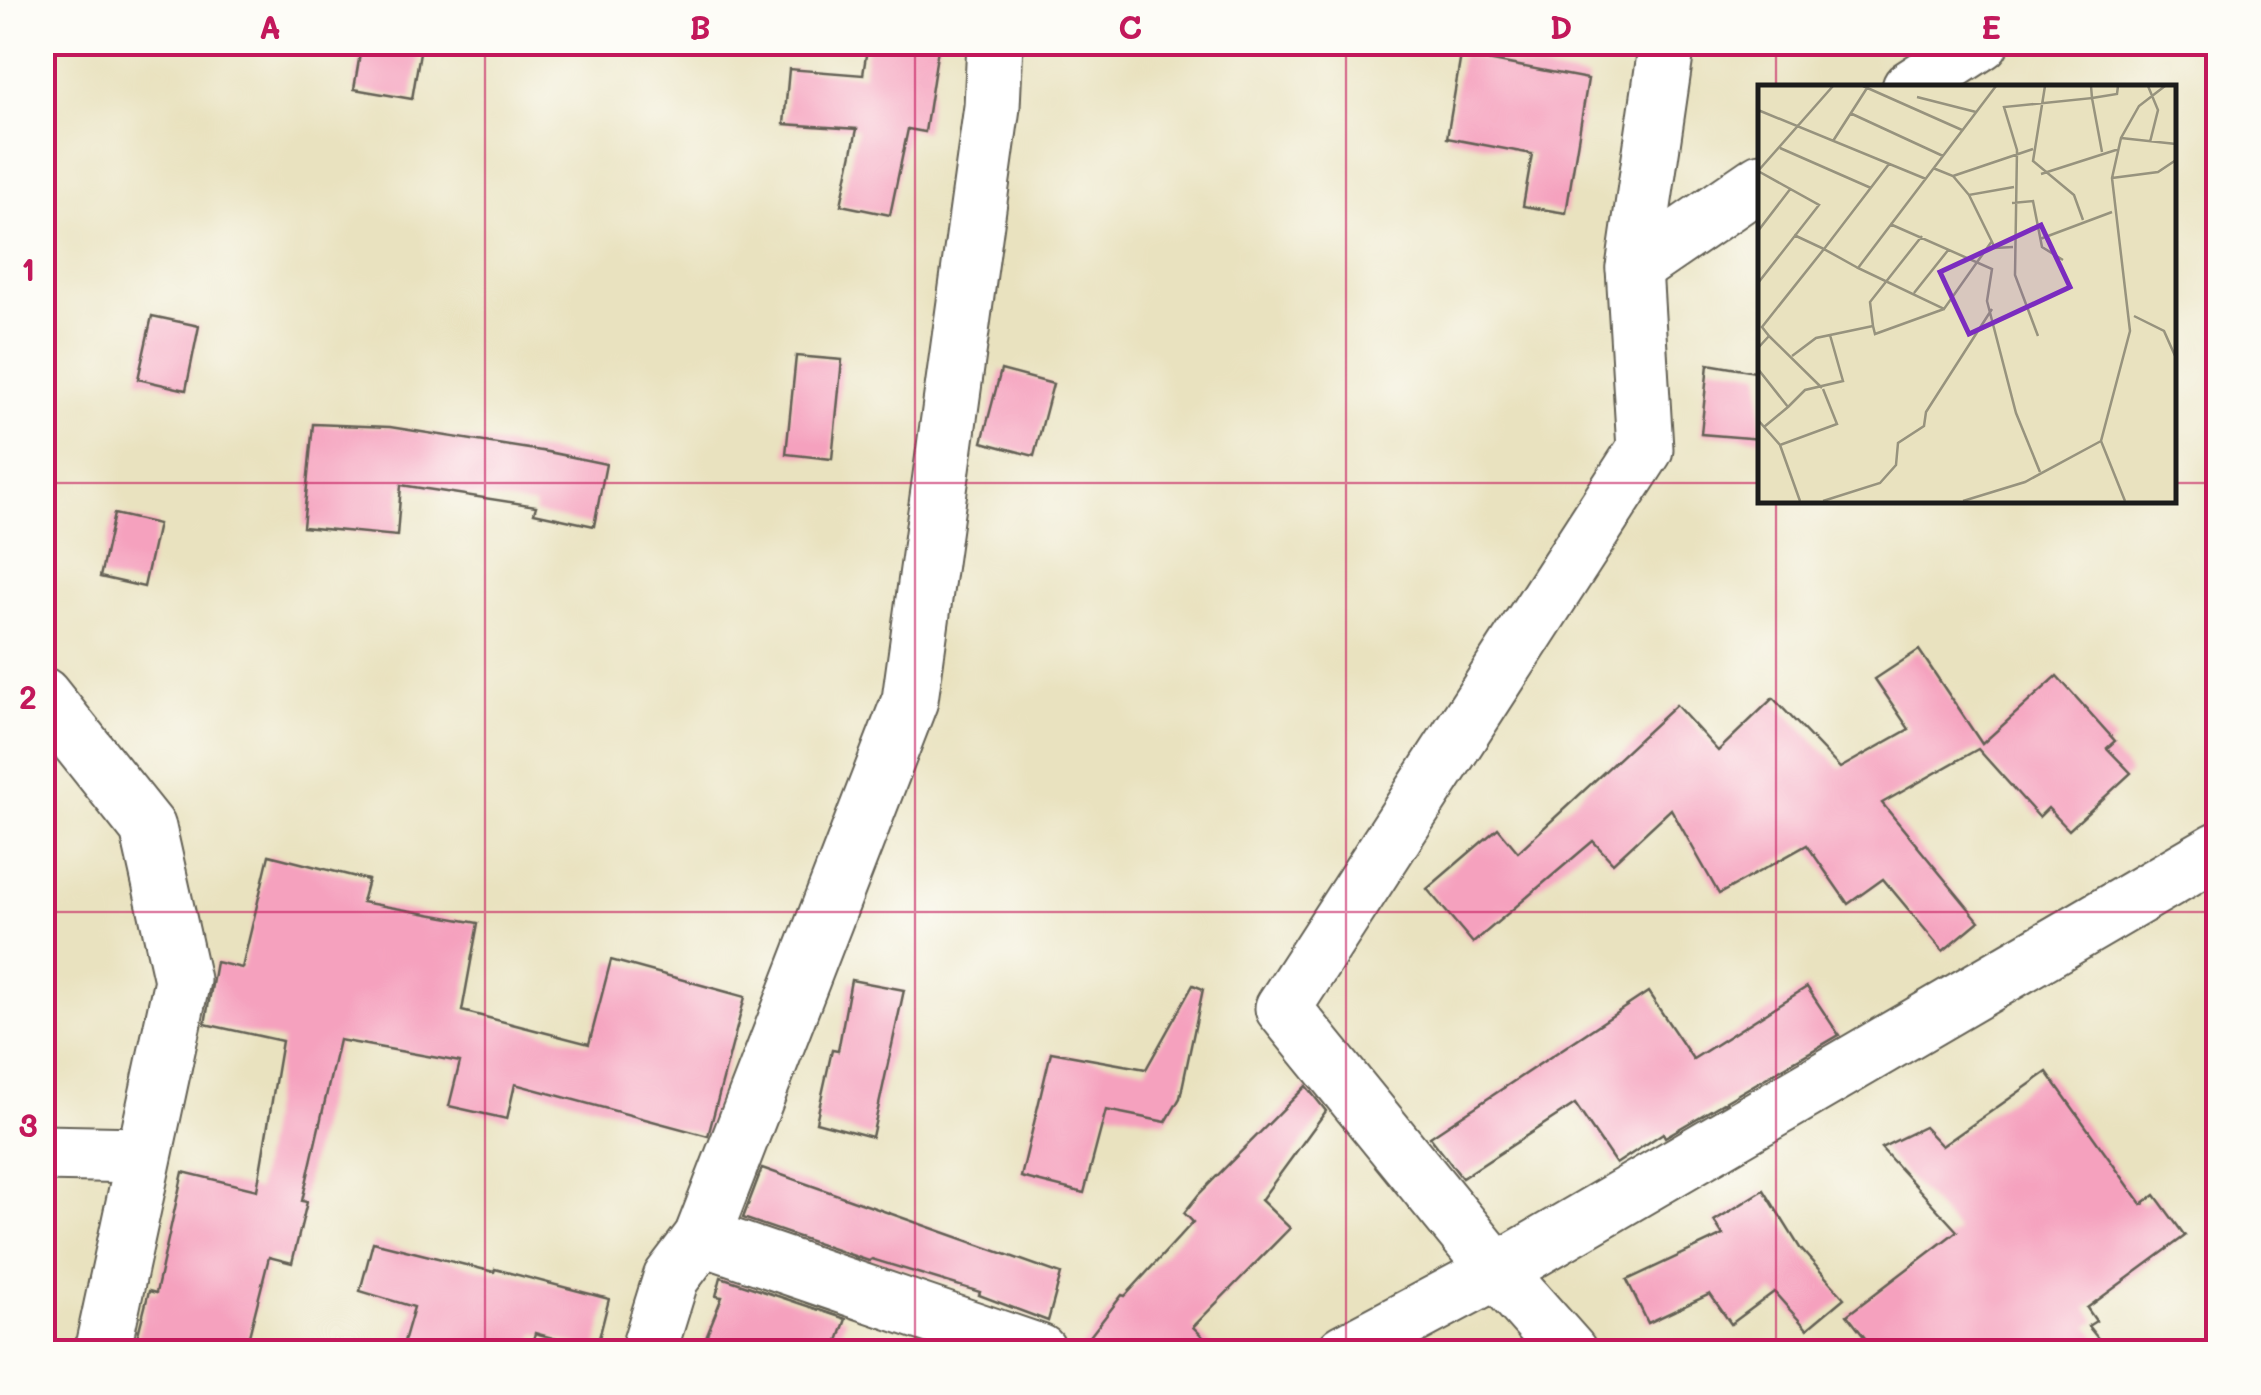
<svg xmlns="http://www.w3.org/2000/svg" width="2261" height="1395" font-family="Mali,sans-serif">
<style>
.building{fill:#f5a1be}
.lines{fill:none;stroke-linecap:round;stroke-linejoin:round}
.street-casing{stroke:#646155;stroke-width:59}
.street{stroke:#fff;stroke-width:55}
.grid{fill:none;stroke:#c2185b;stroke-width:2.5;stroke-opacity:0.55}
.inset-road{fill:none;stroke:#97937e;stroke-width:2.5}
.view{fill:#7b2cbf;fill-opacity:0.15;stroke:#7b2cbf;stroke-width:5}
.inset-edge{fill:none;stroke:#1c1c1c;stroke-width:5}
.neatline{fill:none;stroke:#c2185b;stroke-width:4}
.grid-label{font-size:32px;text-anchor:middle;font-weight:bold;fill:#c2185b}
</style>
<rect width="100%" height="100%" fill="#fdfcf7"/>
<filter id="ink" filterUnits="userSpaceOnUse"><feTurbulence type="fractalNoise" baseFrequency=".01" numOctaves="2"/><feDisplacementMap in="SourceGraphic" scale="20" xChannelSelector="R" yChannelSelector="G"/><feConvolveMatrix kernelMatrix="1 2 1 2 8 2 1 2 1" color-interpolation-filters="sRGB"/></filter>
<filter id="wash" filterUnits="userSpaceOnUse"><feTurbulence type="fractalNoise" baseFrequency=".0048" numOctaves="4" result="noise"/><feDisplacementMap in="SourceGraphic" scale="40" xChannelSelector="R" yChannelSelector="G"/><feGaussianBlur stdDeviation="2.25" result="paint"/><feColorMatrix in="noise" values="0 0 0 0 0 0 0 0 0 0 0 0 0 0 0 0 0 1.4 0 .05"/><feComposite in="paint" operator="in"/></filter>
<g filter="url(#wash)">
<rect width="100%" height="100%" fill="#e9e2bf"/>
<g id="blocks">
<!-- building -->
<g class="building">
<path d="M362,42l58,10 -8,47 -58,-10z"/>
<path d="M868,42h71l-14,90 -17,-3 -18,86 -49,-10 16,-76 -73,-5 5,-55 74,6z"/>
<path d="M1461,55l127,24 -22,134 -43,-7 9,-52 -85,-16z"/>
<path d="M152,316l47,10 -13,64 -48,-11z"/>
<path d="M796,356l46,4 -10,99 -46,-5z"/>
<path d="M1708,364l53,9v66l-60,-5z"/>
<path d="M1001,370l52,14 -19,72 -52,-14z"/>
<path d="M313,424l77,3 158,25 58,12 -12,62 -60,-13 2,-7 -135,-21 -4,51 -94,-9z"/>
<path d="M114,514l44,10 -14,63 -44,-10z"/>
<path d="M1919,650l63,94 75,-68 58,65 -8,7 24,25 -62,57 -21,-22 -9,9 -61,-68 -96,54 97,118 -36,30 -60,-72 -35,25 -41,-59 -88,49 -48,-85 -58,54 -20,-22 -120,102 -46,-54 71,-61 20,24 158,-147 42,46 55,-53 67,70 69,-39 -34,-50z"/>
<path d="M269,855l99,25 -6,22 116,21 -16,88 127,33 22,-84 134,37 -37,139 -193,-52 -8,35 -58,-13 11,-44 -121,-22 -37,161 5,1 -15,61 -23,-6 -24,95h-88l-22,-6 14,-55 7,2 27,-121 74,18 25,-149 -77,-17 11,-62 26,6z"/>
<path d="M851,980l53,10 -32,147 -56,-15 16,-72 6,1z"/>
<path d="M1193,985l10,4 -23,109 -14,24 -60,-12 -22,83 -63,-16 30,-125 95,17z"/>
<path d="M1807,987l32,48 -174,102 -2,-4 -47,31 -41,-60 -113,74 -32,-41 218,-145 45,67z"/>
<path d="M2047,1072l95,133 13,-10 30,41 -98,72 9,13 -8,5 21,26h-233l-29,-37 110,-84 -76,-83 43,-21 18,19z"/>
<path d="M1306,1086l20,25 -65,89 29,28 -97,99 25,25h-140l44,-57 3,1 68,-74 -9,-9 15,-19z"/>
<path d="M762,1168l299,106 -13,47 -69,-26 1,-3 -108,-33 -3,2 -126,-43z"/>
<path d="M1764,1190l36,58 44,50 -37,31 -33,-37 -43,32 -21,-30 -62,29 -21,-43 96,-45 -9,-14z"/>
<path d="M373,1242l121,30 1,-3 114,30 -13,51 -61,-17 -5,19h-129l13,-45 -54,-16z"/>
<path d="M721,1277l125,42 -12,33h-134l22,-55 -6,-1z"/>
</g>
</g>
</g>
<g filter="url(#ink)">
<use href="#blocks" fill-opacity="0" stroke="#646155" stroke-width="2.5"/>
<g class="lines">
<!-- street casing -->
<g class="street-casing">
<g id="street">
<path d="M1910,88l71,-46"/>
<path d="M1634,268l127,-87"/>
<path d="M42,695l106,133 34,152 -80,372"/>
<path d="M42,1153l101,2"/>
<path d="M702,1237l337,115"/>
<path d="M648,1352l23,-74 31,-41 208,-537 82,-593 3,-65"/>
<path d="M1345,1352l152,-81 721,-421"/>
<path d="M1569,1352l-72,-81 -214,-263 362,-559 -11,-181 33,-226"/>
</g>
</g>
<!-- street -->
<use href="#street" class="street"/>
</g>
</g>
<!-- grid -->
<path class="grid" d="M485,42v1310M915,42v1310M1346,42v1310M1776,42v46M42,483h1719M2174,483h44M1776,500v852M42,912h2176"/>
<!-- overview -->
<g transform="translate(1758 85)">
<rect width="418" height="418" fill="#e9e2bf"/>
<path class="inset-road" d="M105,1l99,44M287,1l-12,75 41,34 9,25M333,1l1,12 25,-4 1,-8M390,1l10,24 -8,32M159,12l59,15M0,25l168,69M92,28l93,43M363,53l55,6M75,56l34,-53M22,63l91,40M175,83l20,8 16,19 45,-8M0,86l61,34 -61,78M0,86l75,-85M283,89l78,-25M195,91l80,-27M354,93l46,-6 18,-12M211,110l26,53 18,-1M254,118l21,-2 9,46 21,13M132,139l102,45 -5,32 29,112 24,59M0,146l33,-43M282,154l72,-27M234,156l-48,68 -86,-41 138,-182M100,183l-34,-19 65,-85M156,208l35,-44M376,231l30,15 12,27M115,241l2,8 69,-25M11,251l53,52M280,251l-23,-61 2,-125 -13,-43 88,-9 10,54M0,263l11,-12 -7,-9 62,-78 -30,-14M34,271l24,-18 57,-12 -3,-24 52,-66M0,284l30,38 -24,20M30,322l17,-17 38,-9 -13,-46M0,335l22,25 20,56M22,360l57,-21 -14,-35M65,416l57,-18 16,-18 2,-22 26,-17 2,-14 66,-103M205,416l62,-19 76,-41M367,416l-24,-60 29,-110 -18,-153 9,-40 18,-32 26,-20"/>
<path class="view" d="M283,140l29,62 -101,47 -29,-62z"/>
<rect width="418" height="418" class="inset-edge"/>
</g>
<!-- margin -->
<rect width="2261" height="1395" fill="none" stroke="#fdfcf7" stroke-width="110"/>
<rect x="55" y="55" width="2151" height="1285" class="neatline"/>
<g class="grid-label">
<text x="270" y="39">A</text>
<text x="700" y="39">B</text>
<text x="1130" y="39">C</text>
<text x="1561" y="39">D</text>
<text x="1991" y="39">E</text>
<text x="28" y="281">1</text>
<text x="28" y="709">2</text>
<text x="28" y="1137">3</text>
</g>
</svg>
